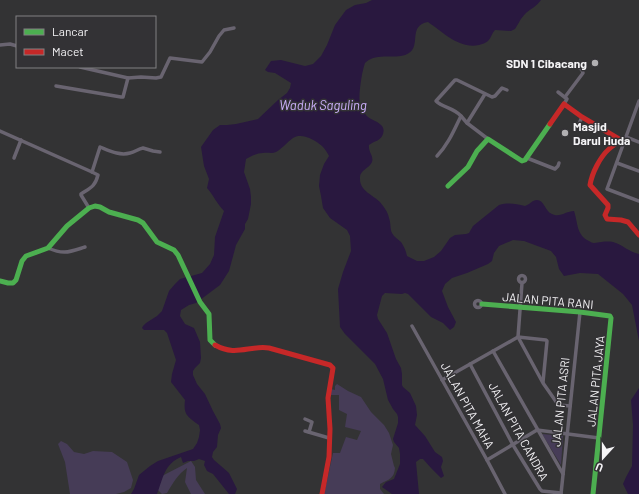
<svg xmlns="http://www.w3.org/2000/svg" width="639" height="494" font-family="Barlow,sans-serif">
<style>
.green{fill:#463c57}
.water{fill:#29183f}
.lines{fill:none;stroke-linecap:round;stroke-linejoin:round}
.street{stroke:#696470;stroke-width:3.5}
.fast{stroke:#4caf50;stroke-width:5}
.jam{stroke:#c62828;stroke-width:5}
.poi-dot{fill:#b1b0b2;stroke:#333235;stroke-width:1.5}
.labels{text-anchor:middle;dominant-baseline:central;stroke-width:3;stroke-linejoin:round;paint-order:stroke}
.poi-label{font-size:12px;font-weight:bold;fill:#f5f4f6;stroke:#333235;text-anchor:end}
.street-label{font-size:12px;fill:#f5f4f6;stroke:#333235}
.water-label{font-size:13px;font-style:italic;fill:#ccb0fc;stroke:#333235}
</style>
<rect width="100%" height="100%" fill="#333334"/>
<!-- green -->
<g class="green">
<path d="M337,384l11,7 13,6 10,15 13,13 5,8 4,12 -2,9 3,12 1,2c-1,11 -6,11 -15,16v5l4,5h-60l9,-41h7l6,-16 11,3 4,-9 -16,-4 2,-13 -8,-4v-15h-8v-6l4,1v-4z"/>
<path d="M542,434l21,2 -2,29z"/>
<path d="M61,441l6,3 7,8 10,2 9,-3 19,1 15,10 6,18 -2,8 -7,4 -8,2h-46l-5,-32 -7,-18z"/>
<path d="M191,461l4,6 1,13 9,14h-14l-6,-12 2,-14c-9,6 -14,15 -20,25l-5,1 -5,-5 3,-12z"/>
</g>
<!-- water -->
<g class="water">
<path d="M372,0h169c-5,7 -9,8 -15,13 -6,6 -7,10 -11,16l-4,2 -16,-1c-3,3 -4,8 -7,11 -2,2 -6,3 -9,4 -20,4 -35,-12 -51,-23 -20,3 -7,24 -19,31 -12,8 -32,-2 -44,10 -3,8 -7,33 -5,41 1,3 4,8 6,11 4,6 21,7 17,19 -2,7 -9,7 -14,11 -1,7 5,11 3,17 -3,7 -13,8 -12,17 0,12 13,16 20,23 4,5 8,10 9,16 2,5 1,11 3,15 2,4 6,6 9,9 3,4 5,9 6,14l10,5h7l10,-4 7,-6 9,-13 5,-3 11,-1 3,-1 4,-7 26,-21c10,-3 17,-1 26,1 3,-1 5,-3 8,-5 11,-5 11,10 19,13 8,4 14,-3 22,-3 4,11 2,24 15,30 2,1 3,2 5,2 7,-1 13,-2 19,-1 10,3 16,10 26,12v87l-7,-36 -9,-11 -25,-20 -18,-1 -16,3 -5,-7 -3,-12 -5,-6 -27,-10 -11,-1 -14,6 -5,7 -2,8 -4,3 -21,9 -15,5 -7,6 -3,7 6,16 8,15 -2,5 -4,3 -7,-7 -12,-6 -23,-23 -3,-1 -3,1 -17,-1 -3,3 -5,19 1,4 9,14 9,26 5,9 1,6v11l1,2 7,6 6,13 1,9 -2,10 10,11 10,16 7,5 1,4 -2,6 3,9 -3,2 -10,-10 -8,-9h-3l-4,3 3,32h-27l-10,-7 4,-5 8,-3 6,-15v-10l-1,-6 -5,-6 -1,-3 5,-16v-6l-1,-3 -4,-5 -5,-9 -5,-21 -8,-15 -30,-30 -5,-7 -2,-38 5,-17 8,-21 -1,-15 -3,-6 -17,-12 -7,-10 -2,-12 -2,-10 1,-11 4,-11 5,-8c-2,-4 -4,-7 -7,-10 -6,-6 -21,-14 -29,-8 -6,4 -11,11 -17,14 -4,2 -8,0 -13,1 -6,0 -12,3 -17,6l-2,13 6,17 1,8v7l-3,15 -3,5v5l-9,16 -1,4 -6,22 -9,14 -24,18 -7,2 -8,5 -1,6 5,8 9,4 6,14 1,16 -1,5 -5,5 -2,3v4l4,9 8,10 8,17 7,13 1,4 -3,7 -1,12 -4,5 -1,5 2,3 7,6 8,7 8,16 -2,5h-6l-16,-20 -6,-3 -3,-6 1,-4 -6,-2 -5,2h-6l-5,2 -2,-6c-17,7 -18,22 -24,37h-26l3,-5 5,-14 11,-9 8,-5 35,-12 4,-6 2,-6 1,-7 -1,-5c-11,-8 -16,-10 -14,-25l-14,-18 1,-8 4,-14 -9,-27 -3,-3h-20l-2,-2 1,-2 3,-3 11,-7 5,-5 7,-20 6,-7 5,-5 22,-6 8,-9 4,-9 1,-18 9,-26c-7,-7 -10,-15 -17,-23l2,-9 -5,-13 -3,-19 12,-17 7,-5h7l9,-1 22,-5 20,-19 9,-7 3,-5 1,-5 -16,-10 -7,-1 -3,-2 6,-9 10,-1 24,6 8,-2 8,-8 6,-11 8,-20 11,-15 9,-5 11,-2z"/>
<path d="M639,388v106h-11l-5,-10 3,-7 6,-11 1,-41 -2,-25z"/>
</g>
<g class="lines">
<!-- street -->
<g class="street">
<path d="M0,45l10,-1 7,2"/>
<path d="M128,78l13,-1 15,1 5,-1 9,-19 32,4 8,-10 9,-16 5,-6 10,-2"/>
<path d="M56,86l65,11h2l5,-19 -48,-11"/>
<path d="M558,92l9,7 -3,5"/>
<path d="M565,97l18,-24 -1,-3 -7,-6"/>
<path d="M639,101l-32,88 32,12"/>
<path d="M461,116c-8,-9 -18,-8 -25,-15l19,-21h2l35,17 3,-1 7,-8 5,2"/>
<path d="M467,123l18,-29"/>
<path d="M579,124l3,-7"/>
<path d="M0,131l92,41 6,3c-3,12 -8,13 -17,19v1l8,13"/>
<path d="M626,137l13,5"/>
<path d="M437,156c11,-11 17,-26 24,-40l6,7 21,16"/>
<path d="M14,158l7,-18"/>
<path d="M527,158l28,11 3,-3 1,-3"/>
<path d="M617,163l22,8"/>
<path d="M92,172l8,-25c10,4 20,9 30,6 5,-1 8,-4 13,-5l10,3 7,1"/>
<path d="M48,248c16,7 21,4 37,-1"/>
<circle cx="522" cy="279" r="3.5"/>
<circle cx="478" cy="304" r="3.5"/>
<path d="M412,326l75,134 18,34"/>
<path d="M518,337l25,46 14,20 2,2 11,1"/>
<path d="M518,337l28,3 1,1 -4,41"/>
<path d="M518,337l4,-54"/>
<path d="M493,351l70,123"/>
<path d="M470,364l43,81 27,44 2,2 19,2"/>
<path d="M442,380l76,-43"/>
<path d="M305,419l7,3 -3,10"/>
<path d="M305,431l24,7"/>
<path d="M487,460l50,-30 62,8"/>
<path d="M561,494l19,-182"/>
</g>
<!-- fast -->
<g class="fast">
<path d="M448,186l20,-19 9,-16 11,-12 34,22 3,-1 25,-36"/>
<path d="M0,281l8,2h5l3,-3 6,-19 4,-5 22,-8 19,-22 22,-18 6,-2 5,1 9,5 29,8 5,3 14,19 17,8 4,5 22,47 9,12 1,26 5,5"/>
<path d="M482,304l98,8 30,4 1,2 -18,176"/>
</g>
<!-- jam -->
<g class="jam">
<path d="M550,124l14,-20 18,13 37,22v2c-3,3 -7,5 -10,8 -9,8 -17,24 -19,36l18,20v3l-3,7 2,4 14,1 7,2 11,13"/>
<path d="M215,345c21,12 34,0 54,3l61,17 3,3 -5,30 2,31 -1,28 -7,37"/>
</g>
</g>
<!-- markers -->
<g class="poi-dot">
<circle cx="595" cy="63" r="4"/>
<circle cx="565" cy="133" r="4"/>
</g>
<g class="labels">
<!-- poi labels -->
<g class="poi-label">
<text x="587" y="63">SDN 1 Cibacang</text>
<text x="573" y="126" text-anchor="start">Masjid<tspan x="573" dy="14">Darul Huda</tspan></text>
</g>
<!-- street labels -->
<g class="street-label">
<text transform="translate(548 300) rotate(5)">JALAN PITA RANI</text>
<text transform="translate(595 381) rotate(-84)">JALAN PITA JAYA</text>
<text transform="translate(560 402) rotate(-84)">JALAN PITA ASRI</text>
<text transform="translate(468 405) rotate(61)">JALAN PITA MAHA</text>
<text transform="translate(519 431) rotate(61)">JALAN PITA CANDRA</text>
</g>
<!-- water labels -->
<g class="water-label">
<text x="323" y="105">Waduk Saguling</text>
</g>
</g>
<!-- legend -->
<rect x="16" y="16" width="140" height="52" fill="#333235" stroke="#818082"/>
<rect x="24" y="29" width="20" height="6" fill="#4caf50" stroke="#818082"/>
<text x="52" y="36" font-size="12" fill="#f5f4f6">Lancar</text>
<rect x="24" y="49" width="20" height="6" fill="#c62828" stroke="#818082"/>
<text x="52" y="56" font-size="12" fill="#f5f4f6">Macet</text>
<!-- north arrow -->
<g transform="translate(603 458) rotate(201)" stroke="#333235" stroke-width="3" paint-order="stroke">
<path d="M0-3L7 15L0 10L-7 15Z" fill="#f5f4f6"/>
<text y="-6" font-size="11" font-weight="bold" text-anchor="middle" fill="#f5f4f6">U</text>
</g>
</svg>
